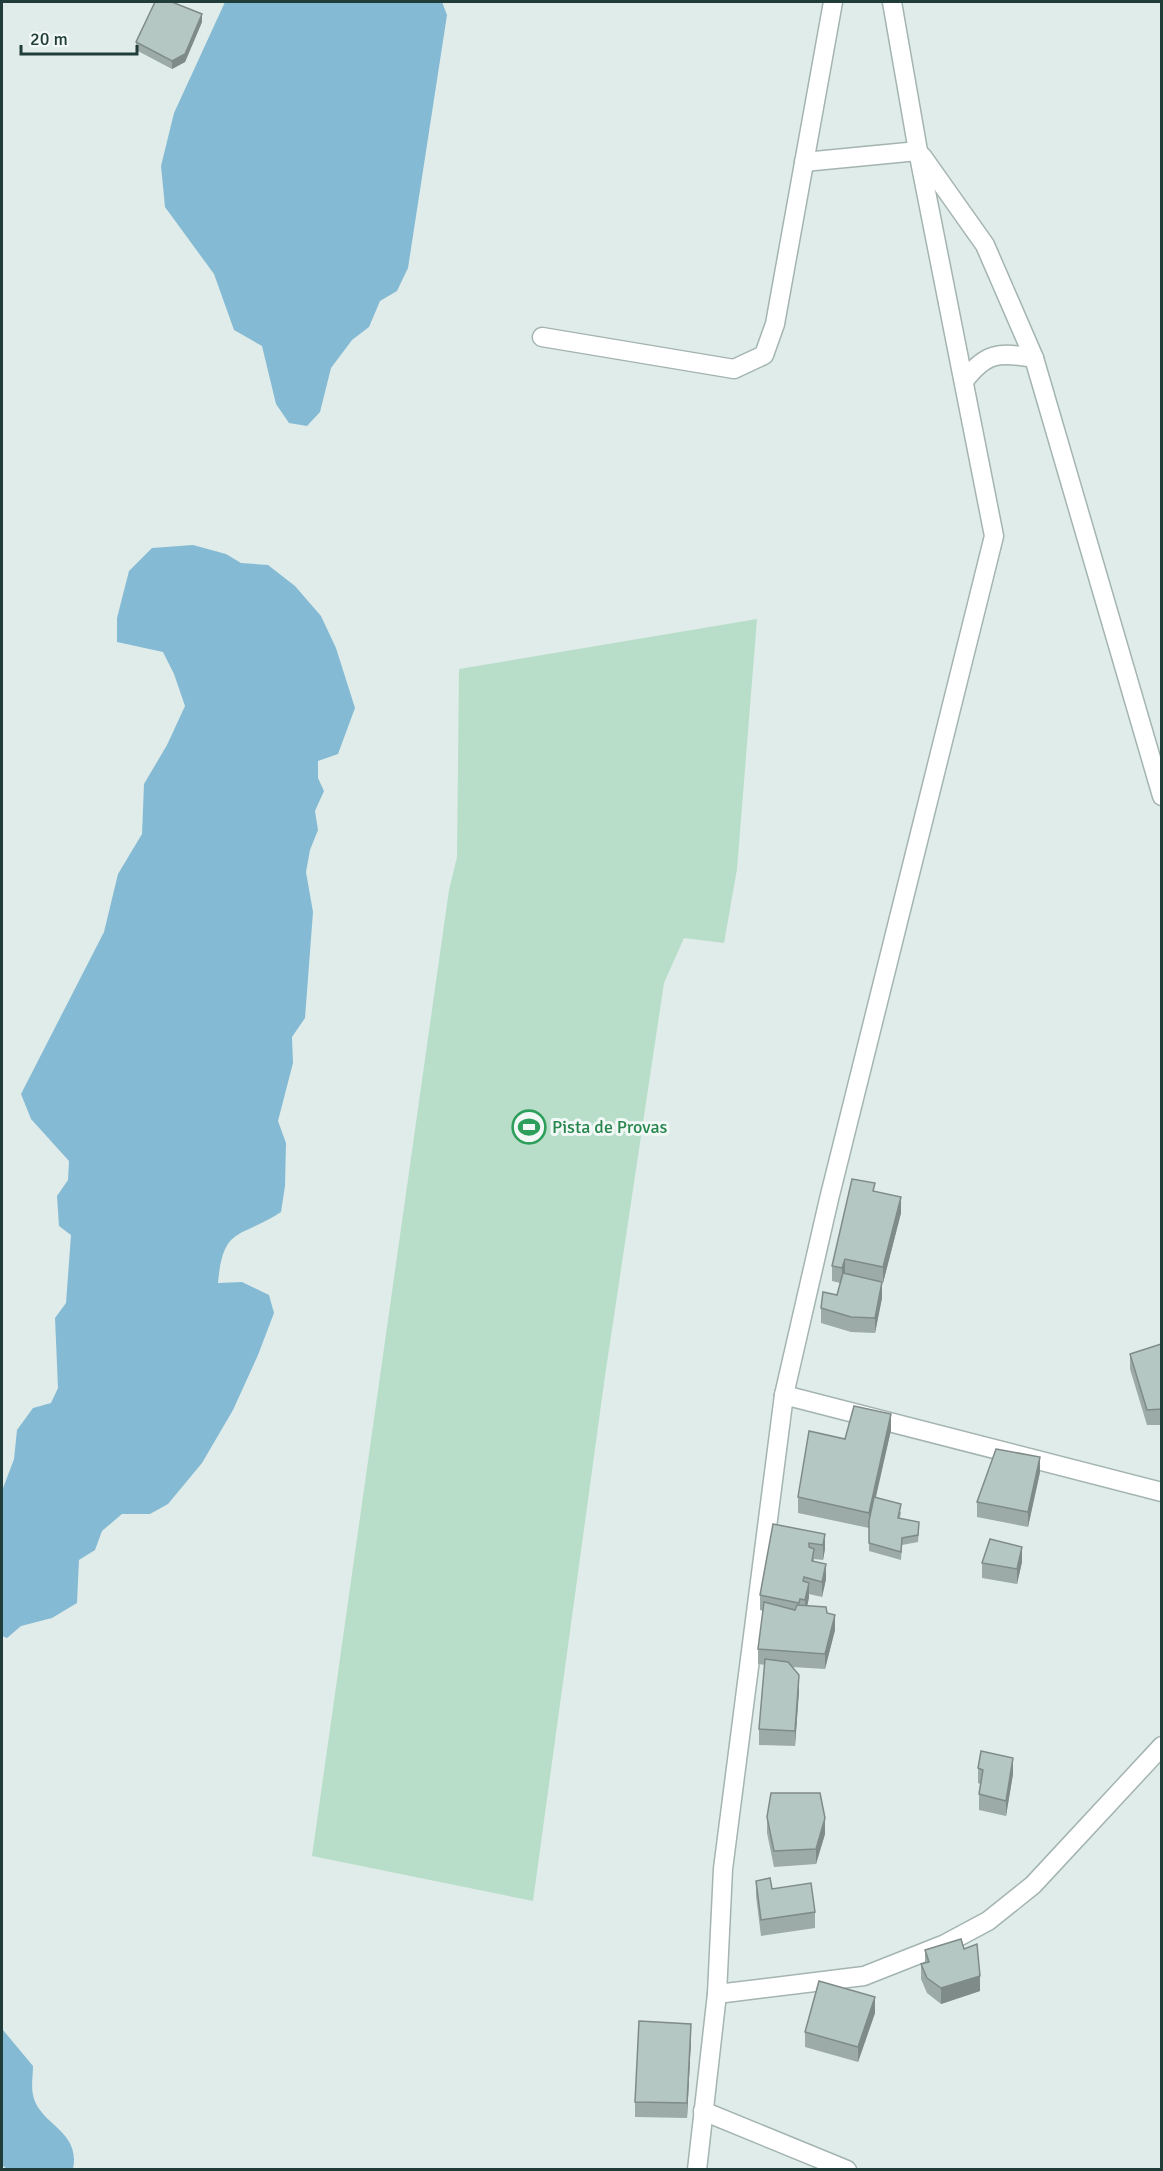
<svg xmlns="http://www.w3.org/2000/svg" width="1163" height="2171" font-family="Signika,sans-serif">
<style>
.green{fill:#b8dec9}
.water{fill:#85bad4}
.lines{fill:none;stroke-linecap:round;stroke-linejoin:round}
.lane-casing{stroke:#a3b4b1;stroke-width:21}
.street-casing{stroke:#a3b4b1;stroke-width:21}
.lane{stroke:#fff;stroke-width:18}
.street{stroke:#fff;stroke-width:18}
.wall{fill:#9caba7}
.shaded-wall{fill:#7f8b88}
.building{fill:#b5c7c2;stroke:#7f8b88;stroke-width:1.5}
.labels{text-anchor:middle;dominant-baseline:central;stroke-width:6;stroke-linejoin:round;paint-order:stroke}
.leisure-label{font-size:18px;fill:#27864d;stroke:#f1f8f6;text-anchor:start}
</style>
<rect width="100%" height="100%" fill="#e0ece9"/>
<!-- green -->
<path class="green" d="M757,619l-20,250 -13,74 -40,-5 -20,45 -59,393 -72,525 -221,-45 137,-966 8,-33 2,-188z"/>
<!-- water -->
<g class="water">
<path d="M225,2h217l5,13 -39,253 -11,23 -17,10 -11,26 -17,13 -21,28 -11,44 -13,14 -18,-3 -13,-19 -14,-58 -28,-16 -20,-56 -49,-67 -4,-41 13,-53z"/>
<path d="M193,545l33,9 15,9 27,2 27,21 26,30 15,32 19,60 -17,46 -20,7v17l6,13 -9,20 3,19 -8,20 -4,22 7,40 -8,106 -13,19 1,26 -15,58 8,22 -1,43 -4,26c-41,27 -58,13 -63,71l24,-1 27,13 5,18 -16,42 -25,55 -31,53 -34,41 -18,10h-28l-20,17 -7,19 -16,10 -2,43 -25,15 -31,8 -14,12 -5,-2v-145l12,-32 3,-29 16,-22 18,-5 7,-15 -3,-70 11,-15 5,-68 -12,-9 -2,-30 11,-16 1,-19 -38,-42 -10,-25 83,-162 14,-58 24,-40 2,-50 23,-39 18,-39 -11,-32 -11,-22 -46,-10v-24l12,-47 23,-23z"/>
<path d="M2,2018l1,12 30,36c0,9 -2,20 0,29 6,30 48,35 40,74h-66l-5,-4z"/>
</g>
<g class="lines">
<!-- lane casing -->
<g class="lane-casing">
<g id="lane">
<path d="M804,162l114,-11"/>
<path d="M542,337l192,32 30,-14 11,-31 58,-322"/>
</g>
</g>
<!-- street casing -->
<g class="street-casing">
<g id="street">
<path d="M922,156l63,89 49,113 128,438"/>
<path d="M964,381c22,-29 35,-29 70,-23"/>
<path d="M784,1395l378,97"/>
<path d="M717,1994l147,-18 81,-32 43,-23 45,-36 129,-139"/>
<path d="M703,2111l144,59"/>
<path d="M697,2170l20,-176 6,-125 61,-474 45,-196 165,-663 -76,-385 -26,-149"/>
</g>
</g>
<!-- lane -->
<use href="#lane" class="lane"/>
<!-- street -->
<use href="#street" class="street"/>
</g>
<!-- wall -->
<g class="wall">
<path d="M202,22l-17,40 -13,7 -36,-19v-8z"/>
<path d="M875,1192l26,21 -18,70 -1,-1v16l-7,35 -24,-1 -30,-9v-15l16,-13 3,-12 -8,-2v-15z"/>
<path d="M1161,1344v81h-14l-17,-56v-15z"/>
<path d="M891,1430l-16,68 26,14 -1,6 19,11 -1,13 -16,3 -1,15 -32,-9v-23l-71,-15v-16l47,-58z"/>
<path d="M1040,1472l-12,55 -51,-10v-15z"/>
<path d="M773,1524l52,10v15l-2,11 -9,-1v3l12,17 -4,18 -13,-3 -2,12 20,7 8,17 -10,39 -33,-2 7,24 -4,55 -36,-1v-16l6,-64 -7,-1v-15l5,-38 -3,-1v-15z"/>
<path d="M1022,1562l-5,22 -35,-6v-15z"/>
<path d="M978,1768l35,6 -7,42 -27,-6v-16l1,-10 -2,-1z"/>
<path d="M767,1817l58,17 -9,30 -42,3 -7,-34z"/>
<path d="M756,1881l59,31v16l-54,8 -5,-40z"/>
<path d="M964,1949l16,42 -39,13 -14,-11 -6,-14v-15l4,-1v-13z"/>
<path d="M875,2013l-17,49 -53,-15v-15z"/>
<path d="M691,2039l-4,79 -52,-1v-15z"/>
</g>
<!-- shaded-wall -->
<g class="shaded-wall">
<path d="M202,14v8l-17,40 -13,7v-8z"/>
<path d="M901,1197v16l-18,70v-16z"/>
<path d="M845,1259v15l-3,9v-15z"/>
<path d="M882,1282v16l-7,35v-15z"/>
<path d="M891,1414v16l-22,98v-15z"/>
<path d="M1040,1457v15l-12,55v-15z"/>
<path d="M825,1534v15l-2,11v-15z"/>
<path d="M1022,1547v15l-5,22v-15z"/>
<path d="M826,1564v15l-4,18v-15z"/>
<path d="M809,1583v15l-4,18v-16z"/>
<path d="M835,1615v15l-10,39v-15z"/>
<path d="M799,1675v16l-4,55v-15z"/>
<path d="M1013,1758v16l-7,42v-15z"/>
<path d="M825,1818v16l-9,30v-15z"/>
<path d="M980,1976v15l-39,13v-16z"/>
<path d="M875,1997v16l-17,49v-15z"/>
<path d="M691,2024v15l-4,79v-15z"/>
</g>
<!-- building -->
<g class="building">
<path d="M155,2h17l30,12 -17,40 -13,7 -36,-19z"/>
<path d="M852,1179l23,4 -2,8 28,6 -18,70 -38,-8 -3,9 -10,-2z"/>
<path d="M843,1273l39,9 -7,36 -24,-1 -30,-9 2,-16 14,3z"/>
<path d="M1161,1344v65l-14,1 -17,-56z"/>
<path d="M854,1406l37,8 -22,99 -71,-16 11,-66 36,8z"/>
<path d="M996,1449l44,8 -12,55 -51,-10z"/>
<path d="M874,1497l27,7 -3,14 21,4 -1,13 -16,3 -1,14 -32,-9v-22z"/>
<path d="M773,1524l52,10 -2,11 -14,-2v4l5,2 -2,12 14,3 -4,18 -18,-5 -1,4 6,2 -4,17 -5,-1 -1,4 -39,-8z"/>
<path d="M990,1539l32,8 -5,22 -35,-6z"/>
<path d="M764,1602l31,8 2,-5 29,2 1,6 8,2 -10,39 -67,-5z"/>
<path d="M765,1659l23,3 11,13 -4,56 -36,-2z"/>
<path d="M981,1751l32,7 -7,43 -27,-7 4,-24 -5,-2z"/>
<path d="M771,1793h49l5,25 -9,31 -42,2 -7,-34z"/>
<path d="M770,1878l2,11 39,-6 4,29 -54,8 -5,-39z"/>
<path d="M961,1939l3,10 13,-5 3,32 -39,12 -14,-10 -6,-14 8,-2 -4,-12z"/>
<path d="M819,1981l56,16 -17,50 -53,-15z"/>
<path d="M639,2021l52,3 -4,79 -52,-1z"/>
</g>
<!-- icons -->
<defs>
<g id="stadium-ring" transform="scale(1.725)"><circle r="9.5" fill="#f1f8f6" stroke="#2e9e5b" stroke-width="1.5"/><path d="M0-5a6.5 5 0 1 0 0 10a6.5 5 0 1 0 0-10ZM-3.5-1.8h7v3.6h-7Z" fill="#2e9e5b"/></g>
</defs>
<g fill-rule="evenodd">
<use href="#stadium-ring" x="529" y="1127"/>
</g>
<g class="labels">
<!-- leisure labels -->
<g class="leisure-label">
<text x="552" y="1127">Pista de Provas</text>
</g>
</g>
<!-- border -->
<rect width="1163" height="2171" fill="none" stroke="#203d3a" stroke-width="6"/>
<!-- scale -->
<path d="M21 45v9h116v-9" fill="none" stroke="#203d3a" stroke-width="3"/>
<text x="30" y="45" font-size="18" fill="#203d3a" stroke="#f1f8f6" stroke-width="4.5" paint-order="stroke">20 m</text>
</svg>
